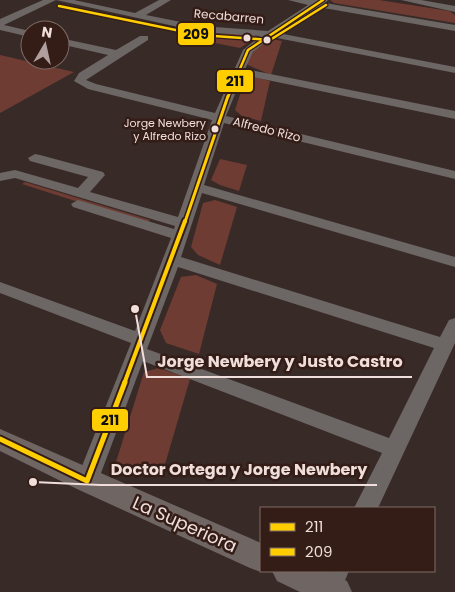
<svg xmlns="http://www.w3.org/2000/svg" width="455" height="592" font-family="Poppins,sans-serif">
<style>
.green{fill:#6e3c33}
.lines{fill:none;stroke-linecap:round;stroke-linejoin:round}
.minor{fill:#6c6664;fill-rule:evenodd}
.major{fill:#6f6663;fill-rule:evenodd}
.bus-1-far3-casing{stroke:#341c17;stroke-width:5}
.bus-1-far2-casing{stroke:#341c17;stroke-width:6}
.bus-1-far1-casing{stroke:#341c17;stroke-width:8}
.bus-1-casing{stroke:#341c17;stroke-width:9}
.bus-2-casing{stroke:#341c17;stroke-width:5}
.bus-1-far3{stroke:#ffce00;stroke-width:2.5}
.bus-1-far2{stroke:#ffce00;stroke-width:3}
.bus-1-far1{stroke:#ffce00;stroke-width:4}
.bus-1{stroke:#ffce00;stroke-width:5}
.bus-2{stroke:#ffce00;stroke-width:2.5}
.bus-dot{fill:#f0dedb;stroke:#341c17;stroke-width:2}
.labels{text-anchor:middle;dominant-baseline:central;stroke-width:5;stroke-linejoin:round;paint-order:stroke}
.far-bus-label{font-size:11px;fill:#f0dedb;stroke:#341c17;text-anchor:end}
.far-street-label{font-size:12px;fill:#f0dedb;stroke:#341c17}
.near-street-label{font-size:18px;fill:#f0dedb;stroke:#341c17}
.leader{fill:none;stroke:#f0dedb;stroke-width:2}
.callout-dot{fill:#f0dedb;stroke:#341c17;stroke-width:2}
.callout-label{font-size:16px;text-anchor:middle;font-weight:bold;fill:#f0dedb;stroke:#341c17;stroke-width:5;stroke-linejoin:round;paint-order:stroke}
.line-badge{stroke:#341c17;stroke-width:2}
.pale-badge-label{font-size:14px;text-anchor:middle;font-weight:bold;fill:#111}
</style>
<rect width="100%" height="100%" fill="#382a27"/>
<!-- green -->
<g class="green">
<path d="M330,0h49l70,11 6,4v8l-121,-20z"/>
<path d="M251,33l6,4 -17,11 -56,-11 4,-3z"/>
<path d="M272,39l10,2 -11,34 -25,-11 9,-15z"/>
<path d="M0,55l74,17 -74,41z"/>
<path d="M255,77l15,4 -9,40 -19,-5 -7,-6 10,-31z"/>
<path d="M220,159l27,6 -8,26 -19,-6 -9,-5z"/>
<path d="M25,182l125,38 -3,4 -125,-40z"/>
<path d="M215,200l22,7 -17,58 -22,-10 -7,-8 12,-44z"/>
<path d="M196,275l21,9 -18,70 -33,-11 -6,-13 21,-53z"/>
<path d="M159,368l31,11 -29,99 -45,-16 28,-90z"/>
</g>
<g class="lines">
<!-- minor -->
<g class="minor">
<path d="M43,0h31l61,13 24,-13h12l-25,15 55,11 67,5 40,-26 -20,-5h40l-3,3 130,22v6l-137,-24 -40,26 177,34v6l-183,-36 -19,15 -8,17 210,42v8l-212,-44 -17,41 229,55v8l-231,-56 -20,62 251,72v10l-253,-74 -21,64 259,80 9,-17 6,-2v25l-77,165h-24l28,-55 -239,-92 -45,120 -3,6 -8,3 -8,-3 -3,-6 55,-138 -131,-50v-11l135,49 36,-93 -98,-31 -2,-3 7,-4 96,29 1,-3 -160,-48 -15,3v-8l15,-3 63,18 10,-11 -58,-16 -2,-3 7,-4 5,1 63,17 2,3 -15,17 88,25 34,-97 -124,-31 -14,-8 5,-8 29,-18 -48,-11v-6l56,12 24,-14h8v4l-62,40 10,4 119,29 28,-63 17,-14 -59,-4 -145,-32 -52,25 26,6v6l-30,-7v-11zM178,267l256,81 -45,90 -242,-89z"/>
<path d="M401,0h20l34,6v6z"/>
<path d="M325,571h24l-9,21h-22l-2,-3z"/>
</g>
<!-- major -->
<g class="major">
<path d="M0,429l261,114v28h3l-3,1 -11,-4 -173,-79 -77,-38z"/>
<path d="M272,571h50l25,10 5,11h-52l-23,-11z"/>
</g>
<!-- bus-1-far3 casing -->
<g class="bus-1-far3-casing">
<path id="bus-1-far3" d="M228,97l20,-47 75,-50"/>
</g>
<!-- bus-1-far2 casing -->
<g class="bus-1-far2-casing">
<path id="bus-1-far2" d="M185,222l43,-126"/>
</g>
<!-- bus-1-far1 casing -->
<g class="bus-1-far1-casing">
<path id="bus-1-far1" d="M124,384l61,-163"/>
</g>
<!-- bus-1 casing -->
<g class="bus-1-casing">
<path id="bus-1" d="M0,439l87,42 38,-99"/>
</g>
<!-- bus-2 casing -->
<g class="bus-2-casing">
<path id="bus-2" d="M59,6l141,29 70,5 56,-35"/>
</g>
<!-- bus-1-far3 -->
<use href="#bus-1-far3" class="bus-1-far3"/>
<!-- bus-1-far2 -->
<use href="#bus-1-far2" class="bus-1-far2"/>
<!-- bus-1-far1 -->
<use href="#bus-1-far1" class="bus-1-far1"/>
<!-- bus-1 -->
<use href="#bus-1" class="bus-1"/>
<!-- bus-2 -->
<use href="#bus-2" class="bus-2"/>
</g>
<!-- markers -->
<g class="bus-dot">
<circle cx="247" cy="38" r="4.5"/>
<circle cx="267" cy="40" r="4.5"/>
<circle cx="215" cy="129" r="4.5"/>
</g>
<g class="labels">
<!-- far-bus labels -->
<g class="far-bus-label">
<text x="206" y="123">Jorge Newbery<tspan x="206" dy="13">y Alfredo Rizo</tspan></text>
</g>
<!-- far-street labels -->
<g class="far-street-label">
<text transform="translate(229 16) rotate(5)">Recabarren</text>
<text transform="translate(267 129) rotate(14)">Alfredo Rizo</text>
</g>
<!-- near-street labels -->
<g class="near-street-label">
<text transform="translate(185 524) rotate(24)">La Superiora</text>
</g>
</g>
<!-- callouts -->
<path class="leader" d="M135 309L147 377H412M33 482L100 485H377"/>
<g class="callout-dot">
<circle cx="135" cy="309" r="5"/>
<circle cx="33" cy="482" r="5"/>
</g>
<g class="callout-label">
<text x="280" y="367">Jorge Newbery y Justo Castro</text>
<text x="239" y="475">Doctor Ortega y Jorge Newbery</text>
</g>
<g class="line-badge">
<rect x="177" y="22" width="38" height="24" rx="5" fill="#ffce00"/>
<rect x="216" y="69" width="38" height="24" rx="5" fill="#ffce00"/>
<rect x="91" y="408" width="38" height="24" rx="5" fill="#ffce00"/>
</g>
<g class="pale-badge-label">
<text x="196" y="39">209</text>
<text x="235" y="86">211</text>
<text x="110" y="425">211</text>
</g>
<!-- legend -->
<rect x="260" y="507" width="175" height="65" fill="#341c17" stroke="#7f6a65"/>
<rect x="270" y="523" width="25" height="8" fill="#ffce00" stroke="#7f6a65"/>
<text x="305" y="532" font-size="15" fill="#f0dedb">211</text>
<rect x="270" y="548" width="25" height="8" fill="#ffce00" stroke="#7f6a65"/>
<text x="305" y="557" font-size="15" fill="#f0dedb">209</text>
<!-- north arrow -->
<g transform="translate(45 45) rotate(9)"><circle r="24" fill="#341c17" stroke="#7f6a65"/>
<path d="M0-4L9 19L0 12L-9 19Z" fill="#b09f9c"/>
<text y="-8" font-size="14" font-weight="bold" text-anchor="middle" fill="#f0dedb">N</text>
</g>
</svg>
